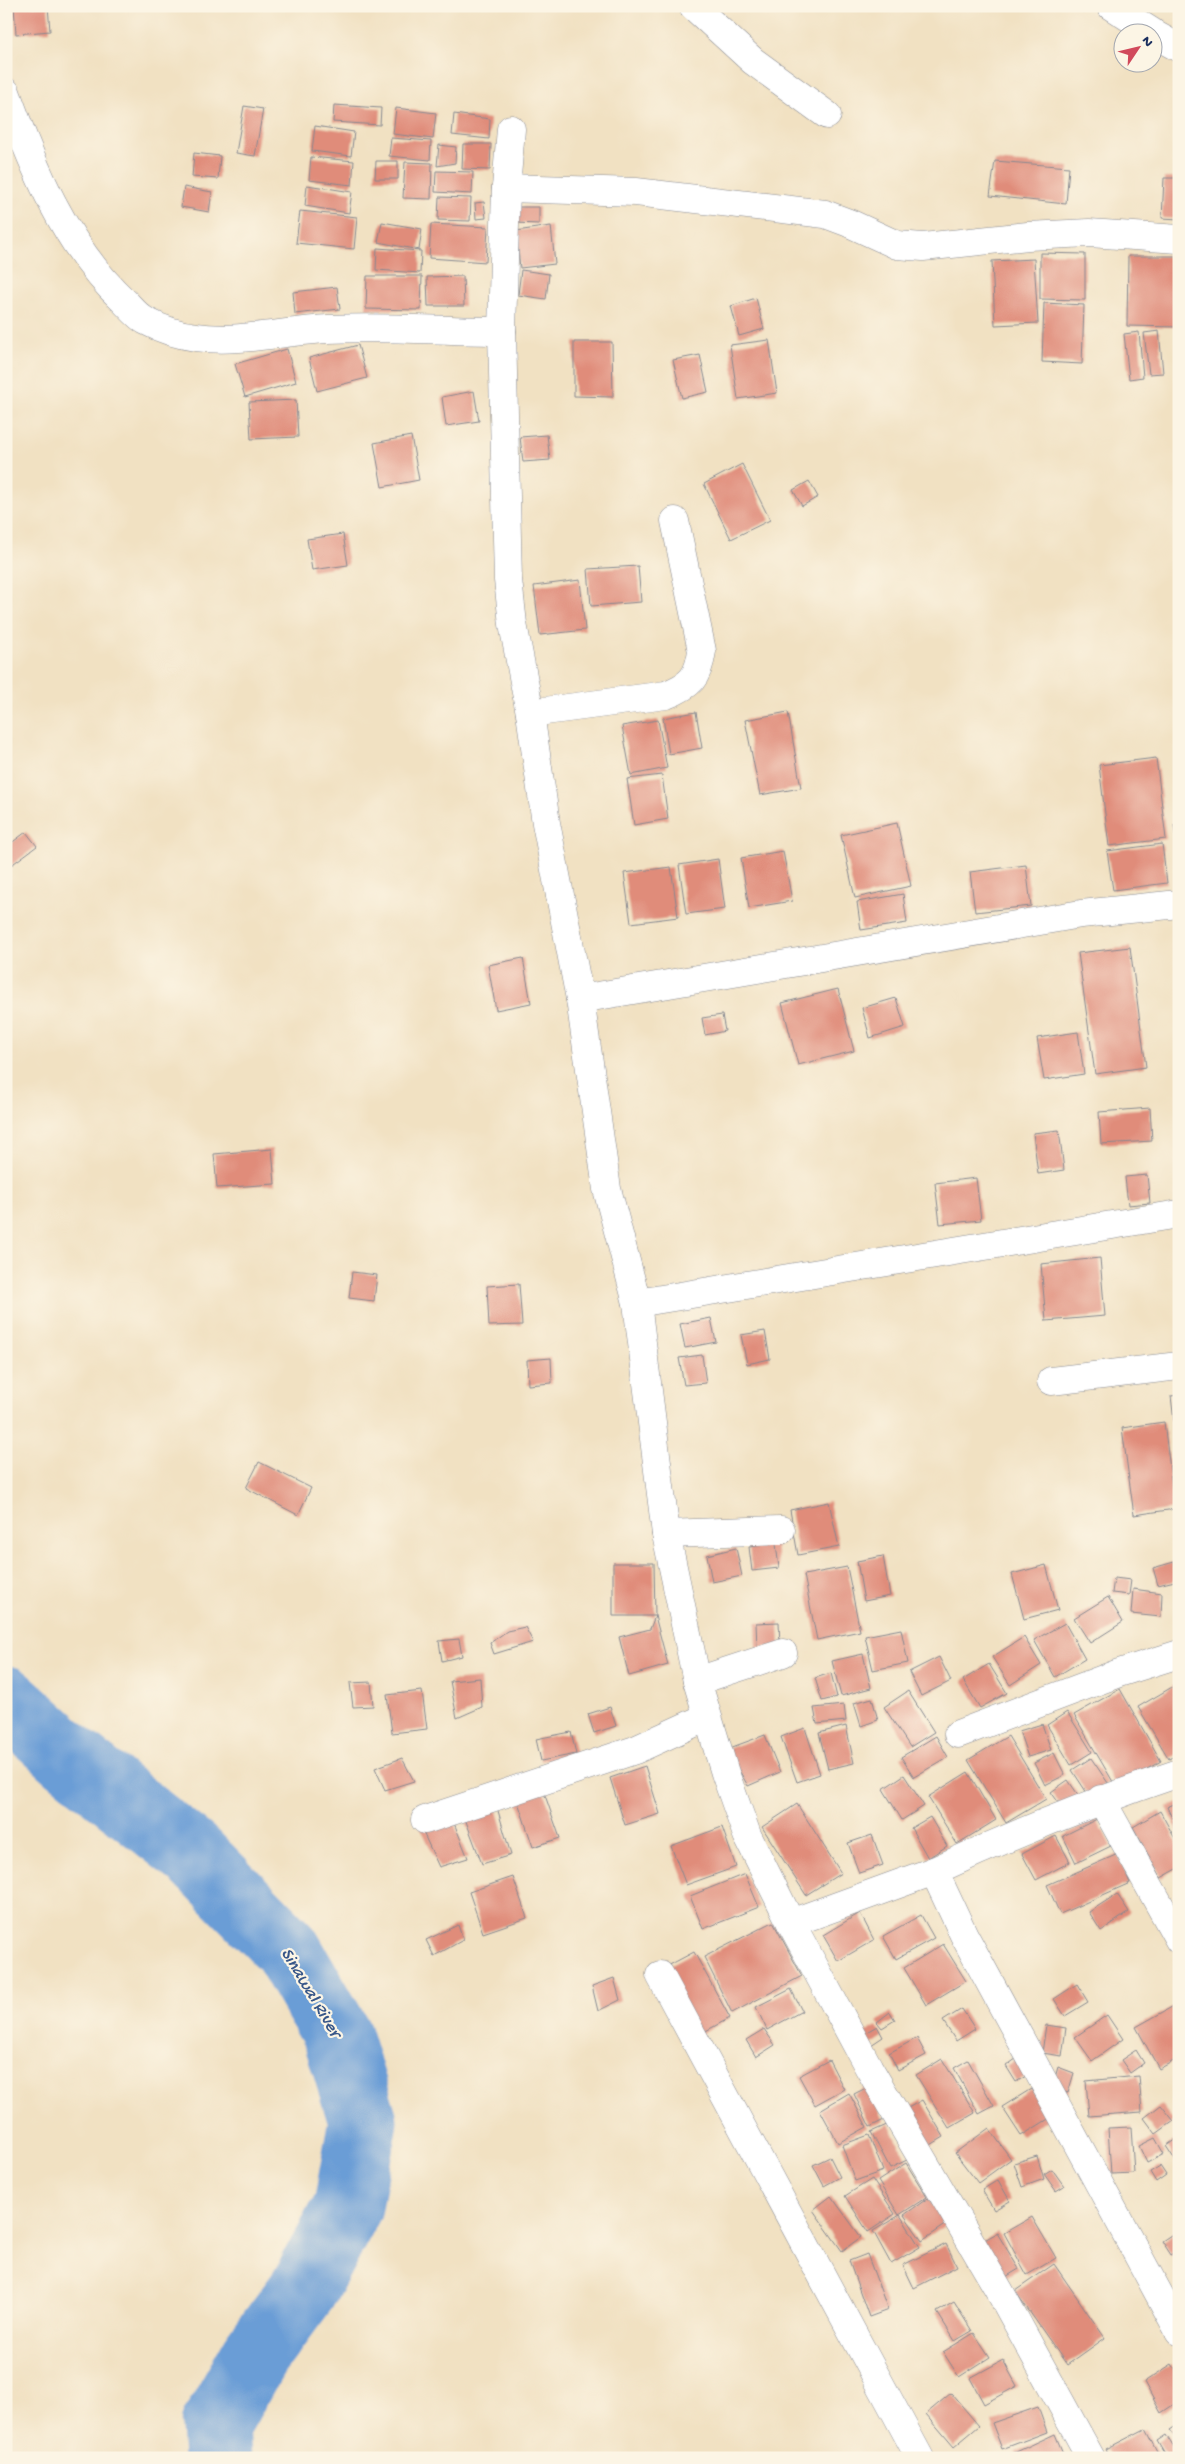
<svg xmlns="http://www.w3.org/2000/svg" width="1185" height="2464" font-family="'Gochi Hand',sans-serif">
<style>
.lines{fill:none;stroke-linecap:round;stroke-linejoin:round}
.river{stroke:#6b9dd6;stroke-width:69}
.building{fill:#e08c7a}
.street-casing{stroke:#868890;stroke-width:29}
.street{stroke:#fff;stroke-width:28}
.labels{text-anchor:middle;dominant-baseline:central;stroke-width:4.5;stroke-linejoin:round;paint-order:stroke}
.water-label{font-size:18px;font-style:italic;fill:#375688;stroke:#fcf5e5}
</style>
<rect width="100%" height="100%" fill="#fcf5e5"/>
<filter id="ink" filterUnits="userSpaceOnUse"><feTurbulence type="fractalNoise" baseFrequency=".02" numOctaves="2"/><feDisplacementMap in="SourceGraphic" scale="10" xChannelSelector="R" yChannelSelector="G"/><feConvolveMatrix kernelMatrix="1 2 1 2 8 2 1 2 1" color-interpolation-filters="sRGB"/></filter>
<filter id="wash" filterUnits="userSpaceOnUse"><feTurbulence type="fractalNoise" baseFrequency=".0096" numOctaves="4" result="noise"/><feDisplacementMap in="SourceGraphic" scale="20" xChannelSelector="R" yChannelSelector="G"/><feGaussianBlur stdDeviation="1.12" result="paint"/><feColorMatrix in="noise" values="0 0 0 0 0 0 0 0 0 0 0 0 0 0 0 0 0 1.4 0 .05"/><feComposite in="paint" operator="in"/></filter>
<g filter="url(#wash)">
<rect width="100%" height="100%" fill="#f1e1c2"/>
<g class="lines">
<!-- river -->
<path class="river" d="M6,1700l62,56 128,101 91,92 50,86 26,86 -15,85 -45,84 -48,65 -40,71 2,32"/>
</g>
<g id="blocks">
<!-- building -->
<g class="building">
<path d="M14,6h34l2,25 -34,3z"/>
<path d="M334,105l47,3 -1,17 -47,-3z"/>
<path d="M244,106l19,3 -8,47 -19,-3z"/>
<path d="M396,108l40,5 -3,26 -40,-5z"/>
<path d="M454,114l36,5 -1,20 -37,-4z"/>
<path d="M315,126l39,6 -3,24 -39,-5z"/>
<path d="M391,138l40,3 -1,19 -41,-4z"/>
<path d="M463,144h28l-1,26 -28,-1z"/>
<path d="M439,145l17,2 -1,16 -18,3z"/>
<path d="M194,153l26,3 -2,23 -26,-2z"/>
<path d="M311,157l43,4 -2,24 -43,-5z"/>
<path d="M376,161h22v18h-23z"/>
<path d="M995,161l74,6 -3,37 -76,-8z"/>
<path d="M405,162l27,1 -1,36 -28,-1z"/>
<path d="M436,171l37,1 -1,22 -37,-2z"/>
<path d="M1164,178h15v41l-17,-1z"/>
<path d="M307,185l45,7 -3,21 -44,-7z"/>
<path d="M184,187l28,5 -3,20 -28,-5z"/>
<path d="M439,197l32,1 -1,23 -32,-1z"/>
<path d="M484,202l2,16 -10,1 -1,-16z"/>
<path d="M516,207h23v17l-24,-1z"/>
<path d="M300,211l57,6 -3,32 -58,-6z"/>
<path d="M382,222l40,7 -3,21 -41,-8z"/>
<path d="M431,224l57,3 -2,35 -57,-4z"/>
<path d="M551,226l4,38 -35,4 -4,-37z"/>
<path d="M377,248l44,3 -1,22 -44,-3z"/>
<path d="M1040,253l45,1v46l-45,-1z"/>
<path d="M1128,256h51v71l-52,-1z"/>
<path d="M1034,259l4,64 -43,2 -3,-64z"/>
<path d="M521,270l28,4 -3,25 -28,-4z"/>
<path d="M367,276h55l-1,34 -55,-1z"/>
<path d="M463,276l1,30h-36l-1,-29z"/>
<path d="M337,287l3,22 -45,5 -2,-22z"/>
<path d="M756,298l8,31 -25,7 -8,-30z"/>
<path d="M1044,303l40,2 -2,59 -40,-2z"/>
<path d="M1159,331l4,42 -14,1 -5,-41z"/>
<path d="M1139,332l4,45 -14,2 -5,-45z"/>
<path d="M769,340l8,53 -39,6 -8,-54z"/>
<path d="M574,342h38l1,55 -39,-1z"/>
<path d="M358,345l9,33 -50,13 -8,-33z"/>
<path d="M287,349l9,33 -51,15 -10,-33z"/>
<path d="M700,355l8,37 -26,6 -9,-38z"/>
<path d="M474,391l5,30 -33,5 -4,-29z"/>
<path d="M296,400l2,37 -47,2 -2,-37z"/>
<path d="M547,435l3,25 -27,2 -3,-25z"/>
<path d="M411,436l8,44 -37,7 -8,-44z"/>
<path d="M742,464l28,56 -39,19 -27,-55z"/>
<path d="M809,481l9,16 -16,9 -9,-16z"/>
<path d="M343,534l5,31 -36,5 -5,-31z"/>
<path d="M638,566l3,36 -50,4 -3,-37z"/>
<path d="M580,580l5,50 -45,5 -6,-49z"/>
<path d="M696,712l6,36 -33,6 -6,-36z"/>
<path d="M788,712l13,76 -41,7 -15,-75z"/>
<path d="M658,720l9,48 -36,7 -9,-49z"/>
<path d="M1156,758l10,81 -57,7 -10,-81z"/>
<path d="M662,775l6,44 -34,6 -7,-46z"/>
<path d="M897,823l14,63 -56,12 -14,-63z"/>
<path d="M1174,825h5v29h-1z"/>
<path d="M26,832l11,14 -27,20 -4,-5v-14z"/>
<path d="M1162,844l5,39 -54,7 -6,-39z"/>
<path d="M783,851l9,50 -43,7 -8,-50z"/>
<path d="M718,859l7,50 -39,5 -7,-49z"/>
<path d="M1026,865l5,41 -56,6 -5,-40z"/>
<path d="M671,867l7,50 -47,6 -7,-50z"/>
<path d="M903,894l4,29 -46,7 -4,-28z"/>
<path d="M1130,947l16,120 -51,7 -17,-121z"/>
<path d="M523,958l8,45 -35,7 -8,-45z"/>
<path d="M838,989l16,62 -56,14 -16,-62z"/>
<path d="M896,998l9,29 -35,11 -8,-30z"/>
<path d="M722,1015l3,16 -20,4 -3,-17z"/>
<path d="M1078,1032l6,42 -40,6 -7,-42z"/>
<path d="M1150,1108l2,33 -51,3 -2,-32z"/>
<path d="M1059,1130l5,40 -26,4 -5,-41z"/>
<path d="M272,1149l3,35 -58,4 -3,-34z"/>
<path d="M1147,1175l3,28 -22,2 -3,-28z"/>
<path d="M976,1178l5,42 -41,4 -5,-41z"/>
<path d="M1100,1258l5,58 -59,5 -5,-57z"/>
<path d="M352,1272l25,3 -3,26 -25,-3z"/>
<path d="M519,1284l3,41 -33,1 -2,-40z"/>
<path d="M711,1318l5,24 -31,6 -5,-24z"/>
<path d="M765,1331l5,28 -23,5 -6,-29z"/>
<path d="M702,1355l4,28 -22,2 -5,-27z"/>
<path d="M551,1358l1,25 -24,2 -1,-25z"/>
<path d="M1179,1395v34l-4,1 -4,-34z"/>
<path d="M1164,1422l11,87 -41,6 -12,-87z"/>
<path d="M259,1462l52,26 -13,27 -52,-27z"/>
<path d="M829,1502l10,45 -41,8 -8,-45z"/>
<path d="M776,1544l3,24 -27,3 -3,-24z"/>
<path d="M736,1548l6,28 -30,6 -5,-27z"/>
<path d="M883,1556l7,40 -26,5 -7,-40z"/>
<path d="M1174,1562l5,18 -21,5 -5,-17z"/>
<path d="M613,1563h41l1,53 13,49 -39,11 -10,-39 31,-8 5,-13h-42z"/>
<path d="M1046,1565l12,45 -34,9 -12,-45z"/>
<path d="M847,1567l13,64 -43,9 -13,-65z"/>
<path d="M1114,1578l17,2 -2,15 -17,-2z"/>
<path d="M1133,1589l29,4 -1,24 -30,-3z"/>
<path d="M1108,1597l15,25 -33,21 -16,-25z"/>
<path d="M779,1622l1,24 -23,2 -1,-25z"/>
<path d="M1065,1623l20,36 -30,18 -21,-37z"/>
<path d="M525,1627l8,15 -39,12 -4,-11 17,-12z"/>
<path d="M901,1629l7,34 -35,7 -8,-34z"/>
<path d="M1024,1637l17,28 -31,20 -18,-28z"/>
<path d="M459,1639l3,17 -20,5 -3,-20z"/>
<path d="M863,1654l8,34 -30,8 -9,-35z"/>
<path d="M939,1657l12,24 -30,15 -12,-24z"/>
<path d="M989,1664l18,29 -27,15 -17,-28z"/>
<path d="M831,1673l6,24 -15,4 -7,-23z"/>
<path d="M480,1678l2,29 -25,11 -7,-37z"/>
<path d="M371,1682l2,24 -20,1 -3,-24z"/>
<path d="M1179,1683v70l-10,6 -31,-52z"/>
<path d="M1120,1689l41,72 -45,26 -42,-72z"/>
<path d="M422,1691l5,38 -35,4 -5,-38z"/>
<path d="M908,1691l26,41 -24,15 -26,-40z"/>
<path d="M872,1698l6,22 -17,6 -7,-23z"/>
<path d="M844,1705l2,16 -29,3 -3,-16z"/>
<path d="M610,1707l6,19 -22,7 -6,-19z"/>
<path d="M1067,1712l25,40 -21,13 -24,-40z"/>
<path d="M1042,1724l9,26 -23,7 -9,-26z"/>
<path d="M846,1726l8,37 -26,6 -9,-36z"/>
<path d="M805,1728l15,46 -23,8 -16,-45z"/>
<path d="M571,1732l5,22 -35,7 -5,-22z"/>
<path d="M765,1735l15,37 -32,14 -21,-37z"/>
<path d="M936,1736l12,21 -34,20 -13,-20z"/>
<path d="M1008,1736l38,63 -40,24 -38,-63z"/>
<path d="M1054,1753l11,22 -20,10 -11,-22z"/>
<path d="M402,1758l12,23 -29,9 -10,-22z"/>
<path d="M1091,1758l17,25 -19,13 -17,-26z"/>
<path d="M645,1766l15,48 -35,11 -15,-47z"/>
<path d="M968,1772l28,48 -39,24 -29,-47z"/>
<path d="M904,1775l20,31 -22,14 -19,-31z"/>
<path d="M1068,1780l13,19 -17,11 -13,-18z"/>
<path d="M541,1784l19,54 -27,9 -18,-54z"/>
<path d="M1179,1802v32l-12,-27z"/>
<path d="M496,1804l15,51 -29,9 -18,-48z"/>
<path d="M797,1804l44,69 -35,22 -44,-68z"/>
<path d="M1160,1811l19,35v22l-18,10 -28,-51z"/>
<path d="M930,1817l17,29 -19,12 -17,-30z"/>
<path d="M452,1818l16,40 -29,9 -18,-39z"/>
<path d="M1097,1819l14,27 -35,17 -13,-27z"/>
<path d="M722,1827l14,40 -50,18 -15,-39z"/>
<path d="M872,1835l11,30 -24,8 -11,-30z"/>
<path d="M1056,1836l14,26 -34,18 -14,-26z"/>
<path d="M1118,1854l12,29 -70,31 -13,-29z"/>
<path d="M745,1874l14,33 -56,22 -13,-33z"/>
<path d="M513,1877l14,41 -44,15 -14,-41z"/>
<path d="M1117,1894l12,18 -28,19 -12,-19z"/>
<path d="M860,1913l14,27 -36,21 -15,-26z"/>
<path d="M921,1915l13,23 -38,21 -13,-23z"/>
<path d="M773,1922l29,54 -70,37 -28,-56z"/>
<path d="M458,1925l5,15 -29,16 -8,-16z"/>
<path d="M943,1944l23,37 -40,24 -22,-37z"/>
<path d="M694,1952l36,66 -32,17 -36,-66z"/>
<path d="M614,1978l6,22 -22,11 -6,-25z"/>
<path d="M1077,1984l11,18 -23,14 -11,-17z"/>
<path d="M791,1989l11,22 -35,19 -11,-23z"/>
<path d="M1179,2003v55l-20,11 -23,-42z"/>
<path d="M962,2009l13,20 -19,12 -13,-20z"/>
<path d="M890,2012l5,8 -13,8 -5,-6z"/>
<path d="M1107,2015l16,24 -31,22 -17,-24z"/>
<path d="M1046,2025l20,3 -4,28 -20,-3z"/>
<path d="M877,2026l6,11 -12,8 -8,-11z"/>
<path d="M764,2029l11,16 -19,12 -10,-17z"/>
<path d="M917,2038l9,17 -28,15 -9,-17z"/>
<path d="M1136,2050l8,13 -14,10 -9,-13z"/>
<path d="M1020,2056l11,17 -15,9 -10,-16z"/>
<path d="M942,2059l33,54 -26,15 -33,-53z"/>
<path d="M829,2060l15,29 -29,16 -16,-29z"/>
<path d="M968,2060l26,46 -15,8 -25,-46z"/>
<path d="M1058,2067l16,6 -6,20 -16,-5z"/>
<path d="M1139,2076l3,36 -53,4 -3,-35z"/>
<path d="M868,2087l16,33 -14,7 -16,-33z"/>
<path d="M1031,2089l19,29 -29,18 -19,-29z"/>
<path d="M849,2093l18,34 -29,16 -18,-33z"/>
<path d="M922,2100l22,37 -15,9 -21,-38z"/>
<path d="M1161,2105l13,16 -18,13 -12,-16z"/>
<path d="M889,2124l18,36 -17,8 -19,-36z"/>
<path d="M1131,2127l3,46 -23,1 -3,-46z"/>
<path d="M989,2128l22,31 -33,24 -23,-30z"/>
<path d="M869,2135l14,36 -28,10 -13,-36z"/>
<path d="M1179,2137v29l-13,-20z"/>
<path d="M1155,2138l9,16 -17,9 -8,-17z"/>
<path d="M1037,2156l7,23 -22,8 -8,-24z"/>
<path d="M830,2157l10,20 -16,9 -11,-21z"/>
<path d="M906,2163l21,34 -28,18 -21,-34z"/>
<path d="M1160,2166l6,9 -10,7 -6,-10z"/>
<path d="M1052,2169l12,17 -8,5 -12,-17z"/>
<path d="M872,2179l23,35 -27,18 -23,-36z"/>
<path d="M998,2180l12,21 -16,9 -12,-20z"/>
<path d="M831,2196l30,41 -19,14 -29,-41z"/>
<path d="M928,2198l19,26 -25,17 -18,-26z"/>
<path d="M900,2215l20,32 -29,17 -18,-33z"/>
<path d="M1032,2217l24,41 -29,17 -23,-42z"/>
<path d="M997,2233l22,36 -15,9 -23,-36z"/>
<path d="M1174,2233l5,7v10l-8,5 -9,-14z"/>
<path d="M946,2244l11,22 -43,22 -11,-23z"/>
<path d="M867,2254l21,56 -19,7 -20,-56z"/>
<path d="M1054,2264l51,74 -38,27 -52,-74z"/>
<path d="M954,2302l18,29 -17,10 -18,-29z"/>
<path d="M974,2333l16,24 -31,20 -16,-25z"/>
<path d="M1003,2360l14,26 -33,18 -14,-26z"/>
<path d="M1172,2364l7,11v26l-18,12 -17,-31z"/>
<path d="M951,2393l28,33 -25,21 -28,-33z"/>
<path d="M1038,2407l9,25 -45,17 -10,-26z"/>
<path d="M1179,2424v18l-9,-12z"/>
<path d="M1145,2429l15,29h-49l-5,-9z"/>
<path d="M1055,2434l10,24h-49l-2,-5z"/>
<path d="M1166,2435l13,21v2h-12l-10,-17z"/>
</g>
</g>
</g>
<g filter="url(#ink)">
<use href="#blocks" fill-opacity="0" stroke="#868890" stroke-width="1"/>
<g class="lines">
<!-- street casing -->
<g class="street-casing">
<g id="street">
<path d="M693,6l60,55 74,54"/>
<path d="M1111,6l41,26"/>
<path d="M1152,33l27,15"/>
<path d="M6,92c27,75 59,154 118,209 7,7 14,16 22,20 15,8 33,14 50,16 43,6 89,-6 132,-8 58,-3 116,2 174,2"/>
<path d="M511,129l-5,59 -4,143 6,249 5,44 17,89 16,110 34,176 27,190 30,114 29,231 31,147 28,92 22,62 44,88 78,145 130,222 92,168"/>
<path d="M506,188l130,4 189,22 24,9 48,22 26,2 105,-11 61,-3 90,6"/>
<path d="M530,713l136,-18c25,-10 32,-17 36,-44l-27,-130"/>
<path d="M580,999l501,-85 98,-10"/>
<path d="M637,1303l542,-89"/>
<path d="M1051,1381l128,-15"/>
<path d="M666,1534l115,-4"/>
<path d="M697,1681l86,-28"/>
<path d="M958,1734l161,-61 60,-19"/>
<path d="M1179,1773c-84,28 -165,61 -245,98l30,64 215,396"/>
<path d="M1101,1799l78,141"/>
<path d="M425,1820l210,-70 72,-33"/>
<path d="M791,1923l143,-52"/>
<path d="M660,1975l260,483"/>
</g>
</g>
<!-- street -->
<use href="#street" class="street"/>
</g>
</g>
<g class="labels">
<!-- water labels -->
<g class="water-label">
<text transform="translate(310 1993) rotate(59)">Sinawal River</text>
</g>
</g>
<!-- margin -->
<rect width="1185" height="2464" fill="none" stroke="#fcf5e5" stroke-width="25"/>
<!-- north arrow -->
<g transform="translate(1138 48) rotate(55)"><circle r="24" fill="#fcf5e5" stroke="#a2a6af"/>
<path d="M0-4L9 19L0 12L-9 19Z" fill="#d1495b"/>
<text y="-8" font-size="14" font-weight="bold" text-anchor="middle" fill="#1b2f5e">N</text>
</g>
</svg>
